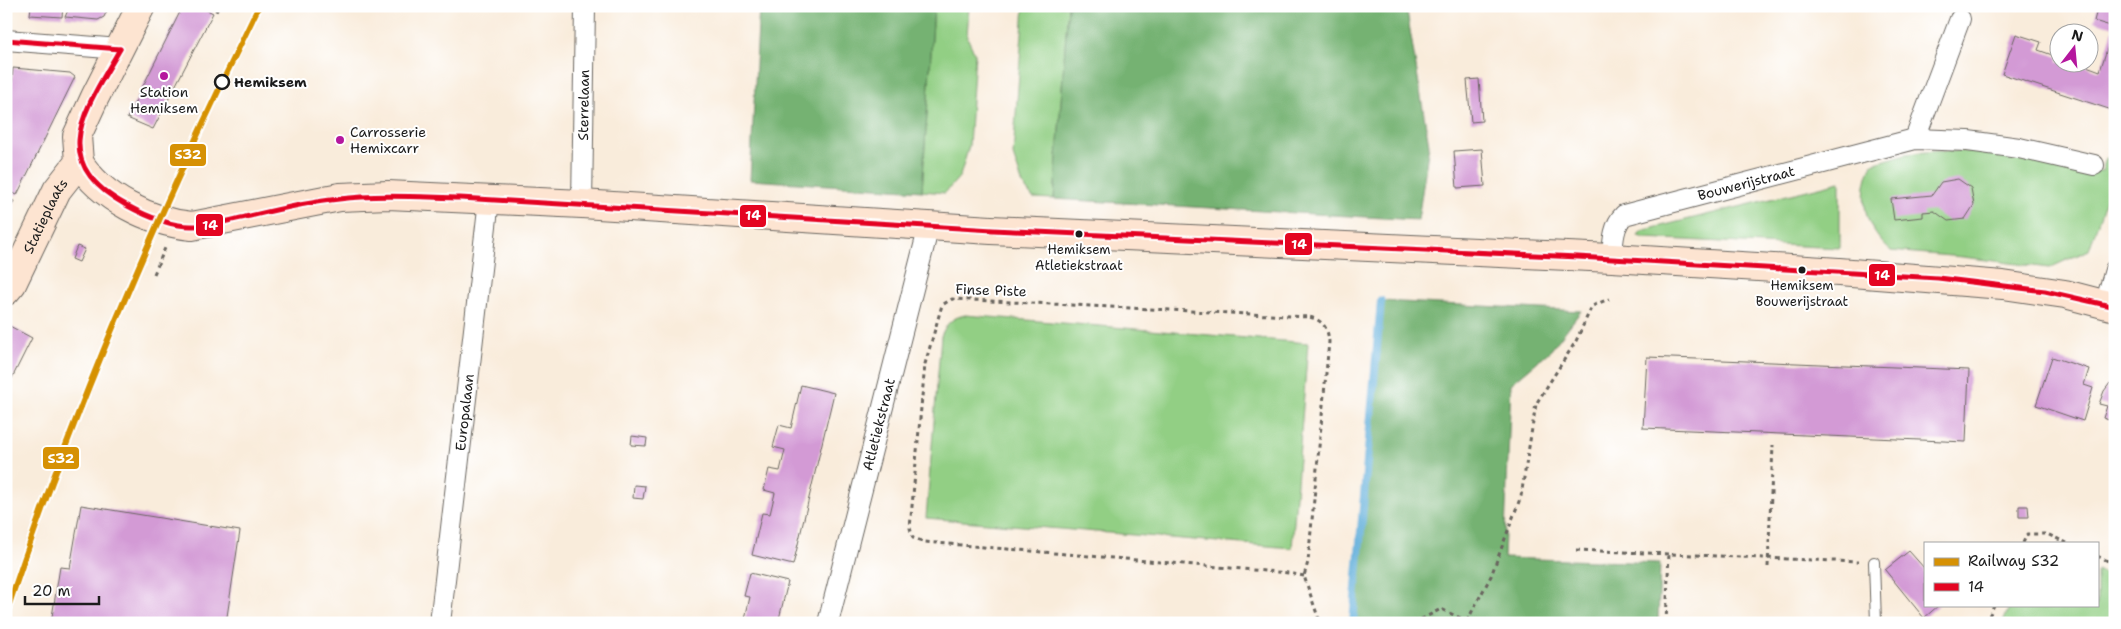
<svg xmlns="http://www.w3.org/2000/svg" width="2121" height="629" font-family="'Shantell Sans',sans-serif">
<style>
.green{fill:#92cf84;stroke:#577650}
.forest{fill:#75b272;stroke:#486747}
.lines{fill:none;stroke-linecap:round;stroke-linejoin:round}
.stream{stroke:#60aeda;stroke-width:8}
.building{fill:#d39ad5}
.lane-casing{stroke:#69655f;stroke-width:12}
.street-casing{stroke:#69655f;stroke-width:22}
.secondary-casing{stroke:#69655f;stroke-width:30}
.path{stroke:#69655f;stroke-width:3;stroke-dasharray:4 4;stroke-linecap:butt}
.lane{stroke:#fff;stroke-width:10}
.street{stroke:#fff;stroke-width:20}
.secondary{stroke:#fde4d1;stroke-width:28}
.bus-1-casing{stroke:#fff;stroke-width:9}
.bus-1{stroke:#e40521;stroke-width:5}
.rail-1-casing{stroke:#fff;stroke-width:10}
.rail-1{stroke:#d69104;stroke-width:6}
.poi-dot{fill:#b5179e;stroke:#fff;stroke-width:2}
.stop-dot{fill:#fff;stroke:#1c1c1c;stroke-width:2.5}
.bus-dot{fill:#1c1c1c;stroke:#fff;stroke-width:2}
.labels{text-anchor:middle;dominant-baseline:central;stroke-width:4;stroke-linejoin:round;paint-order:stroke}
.bus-label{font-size:13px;fill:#1c1c1c;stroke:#fff}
.stop-label{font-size:14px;font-weight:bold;fill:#1c1c1c;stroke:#fff;text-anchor:start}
.poi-label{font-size:14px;fill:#1c1c1c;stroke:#fff}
.street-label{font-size:14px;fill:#1c1c1c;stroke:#fff}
.line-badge{stroke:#fff;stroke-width:2}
.badge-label{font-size:14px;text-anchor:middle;font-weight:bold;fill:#fff}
</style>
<rect width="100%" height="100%" fill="#fff"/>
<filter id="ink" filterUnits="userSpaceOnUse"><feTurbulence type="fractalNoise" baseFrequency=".02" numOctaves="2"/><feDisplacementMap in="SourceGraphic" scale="10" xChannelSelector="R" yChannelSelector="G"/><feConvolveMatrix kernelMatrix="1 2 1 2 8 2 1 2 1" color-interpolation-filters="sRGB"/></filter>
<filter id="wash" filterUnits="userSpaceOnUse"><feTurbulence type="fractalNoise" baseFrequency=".0096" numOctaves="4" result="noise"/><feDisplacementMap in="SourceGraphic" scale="20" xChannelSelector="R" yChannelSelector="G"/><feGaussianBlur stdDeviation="1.12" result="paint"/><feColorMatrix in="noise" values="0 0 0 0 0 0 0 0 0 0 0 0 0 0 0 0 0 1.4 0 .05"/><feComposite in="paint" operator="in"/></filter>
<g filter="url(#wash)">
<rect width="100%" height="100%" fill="#f9ecdb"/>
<!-- green -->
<g class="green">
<path d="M934,6h35l-2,31 8,17 -6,92 -9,30 -15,17 -23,-2z"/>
<path d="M1024,6h44l-14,193 -21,-1 -10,-13 -10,-30z"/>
<path d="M1936,151l58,1 108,19 4,-13 9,2v12l-26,78 -40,18 -86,-11 -72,-6c-27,-23 -34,-56 -19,-87l34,-10z"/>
<path d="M1840,182v66l-195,-10 -7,-2 3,-5z"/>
<path d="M965,315l343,28 -16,205 -366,-30 15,-182c5,-12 10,-18 24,-21z"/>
<path d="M2097,570l18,8v45h-112l7,-18h87z"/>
</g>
<!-- forest -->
<g class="forest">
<path d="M759,6h175l-12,185 -172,-11z"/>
<path d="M1068,6h338l23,139 -11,75 -364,-21z"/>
<path d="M1381,301l200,10 -30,39 -40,34 -7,174 156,5 -2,60h-305z"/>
</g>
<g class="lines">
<!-- stream -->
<path class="stream" d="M1353,622l28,-321"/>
</g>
<g id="blocks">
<!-- building -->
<g class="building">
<path d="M31,6h32l-1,11 -32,-2z"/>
<path d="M67,6h42l-5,11 -6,3 -33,-3 4,-9z"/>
<path d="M183,6h16l14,7 -60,116 -26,-11z"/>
<path d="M2098,6h17v105l-113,-37 14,-40 25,8 -3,8 20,7v5h18l24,9 14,-44 -20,-6z"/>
<path d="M13,68l57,5 5,4 -58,118 -11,-5v-99l5,1z"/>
<path d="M1479,79l3,42 -11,1 -4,-42z"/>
<path d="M1482,149l3,37 -28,2 -3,-37z"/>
<path d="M1958,179l13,9 3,17 -9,14 -17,2 -14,-10 -11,1v5l-29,3 -3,-21 41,-4 9,-13z"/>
<path d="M6,197l8,4 -8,16z"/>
<path d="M77,246l8,3 -6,13 -7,-3z"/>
<path d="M6,324l26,14 -26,52z"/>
<path d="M1647,357l322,13 -3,72 -323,-14z"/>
<path d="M2052,357l37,12 -5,16 9,3 -10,33 -47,-16z"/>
<path d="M2110,383l5,2v37l-12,-4 4,-12 -8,-2 5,-13z"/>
<path d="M801,385l33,8 -41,172 -41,-10 10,-42 8,1 5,-21 -11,-3 5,-21 11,2 5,-21 -12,-3 6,-22 12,3z"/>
<path d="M632,436l15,2 -1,8 -15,-1z"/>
<path d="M634,485l11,1 -2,13 -10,-1z"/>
<path d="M81,505l159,26 -14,92h-175l9,-56 10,1z"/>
<path d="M2019,506h9l1,11h-10z"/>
<path d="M1909,551l16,18v36h14l-15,13 -39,-48z"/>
<path d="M750,573l38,9 -10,41h-34l6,-26 -6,-1z"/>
</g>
</g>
</g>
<g filter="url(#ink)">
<use href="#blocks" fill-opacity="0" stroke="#69655f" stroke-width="1"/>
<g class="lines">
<!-- lane casing -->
<g class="lane-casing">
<path id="lane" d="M1874,562l2,61"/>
</g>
<!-- street casing -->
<g class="street-casing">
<g id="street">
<path d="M6,40l114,9"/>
<path d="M1915,139l45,-120"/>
<path id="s1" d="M582,204l3,-198"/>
<path id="s2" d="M1612,258c1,-16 1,-32 12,-43l291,-76 53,2 51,7 75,17"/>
<path d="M2105,304l10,-34"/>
<path id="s3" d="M440,623l49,-423"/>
<path id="s4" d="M828,623l101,-397"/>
</g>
</g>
<!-- secondary casing -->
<g class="secondary-casing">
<g id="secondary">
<path d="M79,162c22,36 71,60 113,64l148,-29 48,-2 194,9 409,26 621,28 227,14 164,13 62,9 50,13"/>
<path id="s5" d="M6,291l6,-7 45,-94 22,-28 -2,-26 18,-39 46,-91"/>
</g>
</g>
<!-- path -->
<g class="path">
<path d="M208,6l10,5"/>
<path d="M154,274l11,-26"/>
<path d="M2023,543l4,-9h20l20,9"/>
<path d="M1576,550l282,12"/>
<path d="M2097,556l18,8"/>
<path d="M1768,567l5,-122"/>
<path d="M1304,576l-15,-3 -364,-31 -12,-4 -3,-10 15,-164 17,-59 10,-6 357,18c14,3 19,11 20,25l-21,220 -4,14 14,41 5,6"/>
<path d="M1467,621l24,-45 30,-80 15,-92 40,-63 16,-35 17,-7"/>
<path d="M1930,621l1,2"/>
<path d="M1414,623l27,-14 30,14"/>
<path d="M1666,623l3,-70"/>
<path d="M1986,623l8,-18"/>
</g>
<!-- lane -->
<use href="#lane" class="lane"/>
<!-- street -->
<use href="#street" class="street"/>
<!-- secondary -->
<use href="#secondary" class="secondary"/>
<!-- bus-1 casing -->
<g class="bus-1-casing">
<g id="bus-1">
<path d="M6,40l114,9"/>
<path d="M120,49c-34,60 -75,112 6,156 20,11 44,22 68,21 19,0 37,-6 56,-10 29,-7 59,-14 89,-17 40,-5 81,-2 121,-1l533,32 585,27 360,21 107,13 70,16"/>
</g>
</g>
<!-- bus-1 -->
<use href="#bus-1" class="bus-1"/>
<!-- rail-1 casing -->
<g class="rail-1-casing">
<path id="rail-1" d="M6,613c69,-209 156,-409 253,-607"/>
</g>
<!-- rail-1 -->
<use href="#rail-1" class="rail-1"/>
</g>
</g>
<!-- markers -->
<g class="poi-dot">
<circle cx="164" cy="76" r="5"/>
<circle cx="340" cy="140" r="5"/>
</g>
<circle class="stop-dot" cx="222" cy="82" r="7"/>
<g class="bus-dot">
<circle cx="1079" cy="234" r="4.5"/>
<circle cx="1802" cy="270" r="4.5"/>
</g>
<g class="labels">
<!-- bus labels -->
<g class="bus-label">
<text x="1079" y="249">Hemiksem<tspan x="1079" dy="16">Atletiekstraat</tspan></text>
<text x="1802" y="285">Hemiksem<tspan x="1802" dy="16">Bouwerijstraat</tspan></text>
</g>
<!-- stop labels -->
<g class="stop-label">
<text x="234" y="82">Hemiksem</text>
</g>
<!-- poi labels -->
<g class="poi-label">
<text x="164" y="92">Station<tspan x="164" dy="16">Hemiksem</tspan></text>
<text x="350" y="132" text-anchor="start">Carrosserie<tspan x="350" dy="16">Hemixcarr</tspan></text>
</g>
<!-- street labels -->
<g class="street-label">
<text stroke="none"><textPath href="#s1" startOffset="99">Sterrelaan</textPath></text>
<text stroke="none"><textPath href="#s2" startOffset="172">Bouwerijstraat</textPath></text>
<text stroke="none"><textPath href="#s5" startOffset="85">Statieplaats</textPath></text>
<text transform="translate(991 290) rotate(2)">Finse Piste</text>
<text stroke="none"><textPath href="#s3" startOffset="212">Europalaan</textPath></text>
<text stroke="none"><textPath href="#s4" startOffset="205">Atletiekstraat</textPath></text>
</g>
</g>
<g class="line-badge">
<rect x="169" y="143" width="38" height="24" rx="5" fill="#d69104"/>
<rect x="739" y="204" width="28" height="24" rx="5" fill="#e40521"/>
<rect x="195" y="213" width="29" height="24" rx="5" fill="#e40521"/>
<rect x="1284" y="232" width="29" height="24" rx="5" fill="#e40521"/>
<rect x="1868" y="263" width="28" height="24" rx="5" fill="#e40521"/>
<rect x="42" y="446" width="38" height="24" rx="5" fill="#d69104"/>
</g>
<g class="badge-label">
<text x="188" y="159">S32</text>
<text x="753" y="220">14</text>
<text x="210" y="230">14</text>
<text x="1299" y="249">14</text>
<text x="1882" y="280">14</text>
<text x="61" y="463">S32</text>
</g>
<!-- margin -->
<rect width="2121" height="629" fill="none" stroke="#fff" stroke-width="25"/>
<!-- legend -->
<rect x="1924" y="542" width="175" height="65" fill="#ffffff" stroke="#a4a4a4"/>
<rect x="1934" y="558" width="25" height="8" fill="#d69104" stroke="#a4a4a4"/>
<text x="1968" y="566" font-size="15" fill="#1c1c1c">Railway S32</text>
<rect x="1934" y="583" width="25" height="8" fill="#e40521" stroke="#a4a4a4"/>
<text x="1968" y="592" font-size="15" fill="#1c1c1c">14</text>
<!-- north arrow -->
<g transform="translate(2074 48) rotate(16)"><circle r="24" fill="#ffffff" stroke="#a4a4a4"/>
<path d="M0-4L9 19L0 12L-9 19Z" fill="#b5179e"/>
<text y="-8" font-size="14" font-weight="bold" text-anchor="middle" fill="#1c1c1c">N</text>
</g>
<!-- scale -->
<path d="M25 596v8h74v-8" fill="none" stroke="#1c1c1c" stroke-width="2.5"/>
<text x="32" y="596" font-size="15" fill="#1c1c1c" stroke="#ffffff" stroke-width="4" paint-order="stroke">20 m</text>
</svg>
